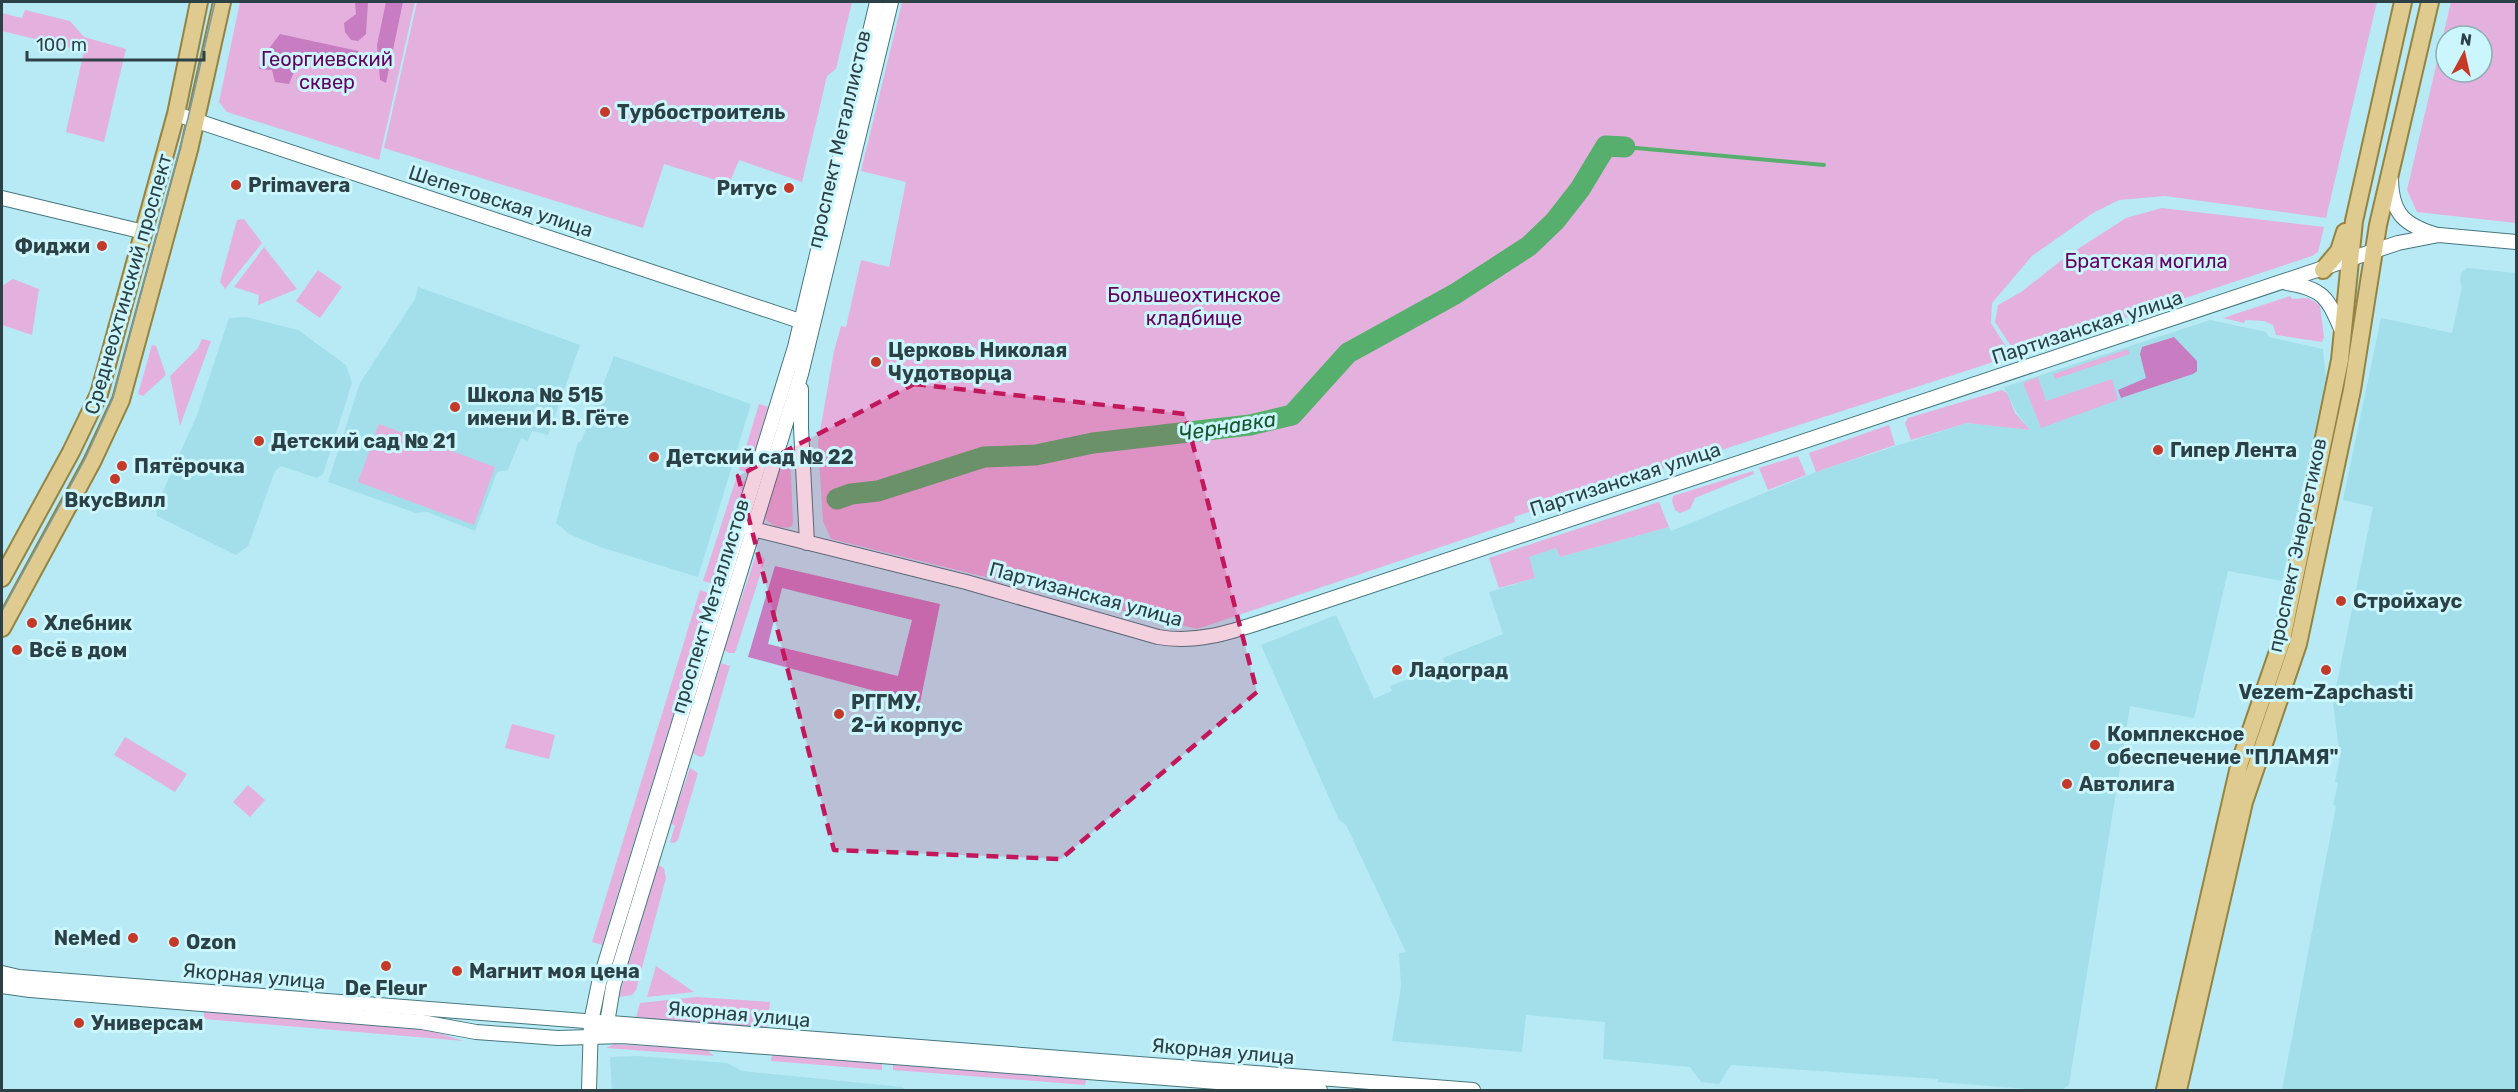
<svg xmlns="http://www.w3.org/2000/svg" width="2518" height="1092" font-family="Rubik,sans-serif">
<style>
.built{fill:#a2dfea}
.green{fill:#e4b1de;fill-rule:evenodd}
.forest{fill:#c87cc1;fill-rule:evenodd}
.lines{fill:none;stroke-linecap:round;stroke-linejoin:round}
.stream{stroke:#56af6d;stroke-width:4}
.river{stroke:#56af6d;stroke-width:21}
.minor-casing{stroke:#46777f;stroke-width:16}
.major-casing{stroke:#938444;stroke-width:20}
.minor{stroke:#fff;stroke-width:14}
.major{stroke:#dfcb8f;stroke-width:16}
.tram{stroke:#759aa1;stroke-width:1.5}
.marked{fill:#c2185b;fill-opacity:0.2;stroke:#c2185b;stroke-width:4.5;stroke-dasharray:12 8;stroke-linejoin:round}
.poi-dot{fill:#c53929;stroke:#ccf6fd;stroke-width:2}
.labels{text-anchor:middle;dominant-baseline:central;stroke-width:6;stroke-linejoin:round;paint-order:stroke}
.park-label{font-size:20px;fill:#640060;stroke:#ccf6fd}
.poi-label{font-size:20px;font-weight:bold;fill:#2c4145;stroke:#ccf6fd;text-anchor:start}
.street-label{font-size:20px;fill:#2c4145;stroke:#ccf6fd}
.water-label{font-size:21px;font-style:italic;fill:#16562a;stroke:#ccf6fd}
</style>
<rect width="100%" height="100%" fill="#b7eaf4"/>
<!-- built -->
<g class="built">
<path d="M2467,268l49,5v817h-234l54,-284 -3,-1 5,-22 -3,-1 5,-24 -7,-56 40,-195 -30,-7 38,-182 71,15 10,-46 -2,-6 1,-8z"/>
<path d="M418,287l162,58 -32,90 -16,-4 -4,10 -7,-3 -13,32 -11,2 -22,59 -48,-19 -11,1 -88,-31 32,-99 55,-84z"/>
<path d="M246,317l52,13 48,35 6,18 -29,91 -6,4 -36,-12 -6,5 -27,75 -12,9 -79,-39 -1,-9 41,-92 32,-97z"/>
<path d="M2210,320l56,12 3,5 54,12 3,29 -44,203 -54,-10 -34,147 -64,-12 -61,379 -7,5h-23l-101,-8v-3l-207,-14 -12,19 -18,-2 -11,-15 -87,-8 2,-37 -79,-7 -4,37 -130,-11 9,-54 -2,-34 7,-1 -60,-127 -7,-5 -78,-175 75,-30 38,84 18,-8 -2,-5 32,-12 2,5 23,-9 -4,-12 60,-24 -14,-42 46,-14 -7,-21 28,-9 4,9 109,-30 2,4 145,-59 151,-49 63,7 -14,-18 -12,-25z"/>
<path d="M614,356l137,48 -53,173 -95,-29 -34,-14 -13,-11 22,-81h3z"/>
<path d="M638,1056l89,7 15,8 160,16 5,3h-295l-2,-33z"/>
</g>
<!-- green -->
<g class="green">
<path d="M240,2h175l-36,158 -152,-48 -8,-10z"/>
<path d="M417,2h435l-16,67 -9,7 -25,106 -63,-22 -10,24 -65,-20 -21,64 -259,-80z"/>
<path d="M902,2h1475l-51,216 -161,-22 -46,4 -26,13 -61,43 -40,47 -1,20 21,33 -498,161 1,5 -318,107 -366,-90 -8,-18 -5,-78 16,-92 7,-25 5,1 15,-67 28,7 17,-85 -45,-11z"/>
<path d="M2451,2h65v221l-99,-11 -10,-22zM2446,36h36v36h-36z"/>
<path d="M25,10l45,11 14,16 42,12 -22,93 -38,-10 18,-81 -82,-20v-18l20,5z"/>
<path d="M2162,208l162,19 -6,25 -6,4 -296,98 -21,-32 3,-17 23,-13 46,-36 59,-38z"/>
<path d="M244,219l18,24 -37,46 -5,-7 17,-62z"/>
<path d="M264,247l33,42 -39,16 1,-10 -25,-8z"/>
<path d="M318,270l24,17 -22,31 -24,-17z"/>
<path d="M13,279l26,10 -7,46 -30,-10v-39z"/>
<path d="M2290,296l2,3 16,-1 12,7 4,32 -2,5 -46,-7 -3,-10 -9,-4 -18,-1 -2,3 -21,-5z"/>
<path d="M202,339l9,2 -31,85 -10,-50 28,-28z"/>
<path d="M152,345l4,1 10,29 -23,21 -5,-2z"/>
<path d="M2128,349l2,5 -75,25 -2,-5z"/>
<path d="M2038,377l8,24 66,-22 6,21 -77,28 -18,-45z"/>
<path d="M2002,390l5,3 8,20 15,17 -63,-7 -56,17 -6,-17 3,-5z"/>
<path d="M759,404l10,3 -20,66 -10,-3z"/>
<path d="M379,424l116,43 -21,58 -116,-43z"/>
<path d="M1889,425l6,20 -79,27 -7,-19z"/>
<path d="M786,448l4,3 3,71 -1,4c-8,4 -22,0 -27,-8z"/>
<path d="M1798,456l8,19 -38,15 -9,-22z"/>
<path d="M1753,471l1,3 -59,24 -5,11 -10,4 -5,-3 -3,-9 1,-5z"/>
<path d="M736,479l10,3 -32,102 -11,-3z"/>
<path d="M1659,502l10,25 -109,30 -4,-9 -27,9 6,21 -36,10 -10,-30z"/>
<path d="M756,555l7,2 2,3 -30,93h-6l-5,-3z"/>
<path d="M700,590l11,4 -109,351 -10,-3z"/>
<path d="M721,663l9,3 -26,90 -4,1 -7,-4z"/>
<path d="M512,724l43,11 -6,24 -44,-11z"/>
<path d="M125,737l62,37 -12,18 -61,-37z"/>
<path d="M690,768l8,5 -20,67 -4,3 -4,-1 5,-16 -4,-3z"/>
<path d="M248,785l17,15 -15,17 -17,-15z"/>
<path d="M658,865l6,3 2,10 -30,112 -4,5 -13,2z"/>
<path d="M656,966l38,26 -47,5z"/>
<path d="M697,997l73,5 -2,24 -4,2 -128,-10 4,-15z"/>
<path d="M204,1012l218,16 42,13 -260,-22z"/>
<path d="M614,1044l93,6 7,6 -108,-8z"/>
<path d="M772,1055l110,9v6l-111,-9z"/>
<path d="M893,1064l193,16 -1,5 -192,-15z"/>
</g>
<!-- forest -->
<g class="forest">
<path d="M355,2h13l-2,32 -8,7 -7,-1 -6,-8 -1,-9 12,-9z"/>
<path d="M386,2h17l-17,81 -6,-3 -3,-35z"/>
<path d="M280,34l78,17 2,6 -3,9 -5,2 -52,-11 -11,27 -14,-2 -3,-12 -13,-1 2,-10z"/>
<path d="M2174,337l23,24v10l-4,3 -72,24 -3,-8 28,-12 -6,-24 2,-7z"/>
<path d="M775,566l165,38 -20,99 -172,-46zM782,588l130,32 -14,56 -130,-32z"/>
</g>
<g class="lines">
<!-- stream -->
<path class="stream" d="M1636,148l188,17"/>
<!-- river -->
<path class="river" d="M837,499l14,-5 27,-3 106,-34 52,-2 57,-12 157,-18 42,-10 56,-62 107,-59 74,-48 26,-25 25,-32 26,-43 19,1"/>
<!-- minor casing -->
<g class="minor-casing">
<g id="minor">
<path d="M176,114l633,210"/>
<path d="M2391,180c1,35 14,45 46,55"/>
<path d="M2,198l142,34"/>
<path d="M2287,283c39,6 41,17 56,50"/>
<path d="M801,389v39l6,115"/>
<path d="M741,526l225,56 192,55c44,8 83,-9 125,-22l1115,-372 41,-8 77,7"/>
<path d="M2,973l17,4 1454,113"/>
<path d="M2,986l28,4 392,32 54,10 82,6 64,-2 698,54"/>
<path d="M601,1029l6,-6 6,-36 188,-613 90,-372"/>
<path d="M589,1090l2,-68 8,-39 196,-636 82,-345"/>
</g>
</g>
<!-- major casing -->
<g class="major-casing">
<g id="major">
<path d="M2323,270l16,-19 6,-19"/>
<path d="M2,578l69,-126 28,-58 77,-280 23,-112"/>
<path d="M2,628l90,-166 29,-62 68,-250 33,-148"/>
<path d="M2165,1090l75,-328 42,-122 7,-34 51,-246 14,-139 49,-219"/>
<path d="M2178,1090l66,-288 54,-158 54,-254 26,-165 52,-223"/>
</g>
</g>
<!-- minor -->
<use href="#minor" class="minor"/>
<!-- major -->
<use href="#major" class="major"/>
<!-- tram -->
<path class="tram" d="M2,611l83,-152 28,-61 75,-280 27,-116"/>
</g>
<!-- marked area -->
<path class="marked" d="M914,384l271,30 72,278 -196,167 -227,-9 -96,-374z"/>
<!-- markers -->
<g class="poi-dot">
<circle cx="605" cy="112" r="6"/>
<circle cx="236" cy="185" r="6"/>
<circle cx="789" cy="188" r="6"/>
<circle cx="102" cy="246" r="6"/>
<circle cx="876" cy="362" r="6"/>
<circle cx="455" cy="407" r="6"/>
<circle cx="259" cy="441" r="6"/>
<circle cx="2158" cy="450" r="6"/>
<circle cx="654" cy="457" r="6"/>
<circle cx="122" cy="466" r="6"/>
<circle cx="115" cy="479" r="6"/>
<circle cx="2341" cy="601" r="6"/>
<circle cx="32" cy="623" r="6"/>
<circle cx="17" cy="650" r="6"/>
<circle cx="1397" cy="670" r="6"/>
<circle cx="2326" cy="670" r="6"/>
<circle cx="839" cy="714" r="6"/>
<circle cx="2095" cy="745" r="6"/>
<circle cx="2067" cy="784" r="6"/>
<circle cx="133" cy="938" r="6"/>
<circle cx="174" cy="942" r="6"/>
<circle cx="386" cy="966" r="6"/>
<circle cx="457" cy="971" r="6"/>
<circle cx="79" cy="1023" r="6"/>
</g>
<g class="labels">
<!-- park labels -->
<g class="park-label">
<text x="327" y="59">Георгиевский<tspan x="327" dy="23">сквер</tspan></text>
<text x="2146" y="261">Братская могила</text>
<text x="1194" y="295">Большеохтинское<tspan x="1194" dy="23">кладбище</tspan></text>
</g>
<!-- poi labels -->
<g class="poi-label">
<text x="617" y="112">Турбостроитель</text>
<text x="248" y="185">Primavera</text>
<text x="777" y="188" text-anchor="end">Ритус</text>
<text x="90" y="246" text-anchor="end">Фиджи</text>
<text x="888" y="350">Церковь Николая<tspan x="888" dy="23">Чудотворца</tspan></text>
<text x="467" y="395">Школа № 515<tspan x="467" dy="23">имени И. В. Гёте</tspan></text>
<text x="271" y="441">Детский сад № 21</text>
<text x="2170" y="450">Гипер Лента</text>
<text x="666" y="457">Детский сад № 22</text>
<text x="134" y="466">Пятёрочка</text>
<text x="115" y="500" text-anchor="middle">ВкусВилл</text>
<text x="2353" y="601">Стройхаус</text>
<text x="44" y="623">Хлебник</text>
<text x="29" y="650">Всё в дом</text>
<text x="1409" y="670">Ладоград</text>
<text x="2326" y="692" text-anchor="middle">Vezem-Zapchasti</text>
<text x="851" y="702">РГГМУ,<tspan x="851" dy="23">2-й корпус</tspan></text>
<text x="2107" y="734">Комплексное<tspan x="2107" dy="23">обеспечение "ПЛАМЯ"</tspan></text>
<text x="2079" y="784">Автолига</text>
<text x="121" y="938" text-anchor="end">NeMed</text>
<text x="186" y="942">Ozon</text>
<text x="469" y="971">Магнит моя цена</text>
<text x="386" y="988" text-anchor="middle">De Fleur</text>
<text x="91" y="1023">Универсам</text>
</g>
<!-- street labels -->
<g class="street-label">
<text transform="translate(839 139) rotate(-77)">проспект Металлистов</text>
<text transform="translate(501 201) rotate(18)">Шепетовская улица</text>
<text transform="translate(128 284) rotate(-74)">Среднеохтинский проспект</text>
<text transform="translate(2087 327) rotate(-18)">Партизанская улица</text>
<text transform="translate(1625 479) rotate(-18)">Партизанская улица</text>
<text transform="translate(2297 545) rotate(-78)">проспект Энергетиков</text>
<text transform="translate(1086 594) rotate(15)">Партизанская улица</text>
<text transform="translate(710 606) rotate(-73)">проспект Металлистов</text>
<text transform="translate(254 976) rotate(5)">Якорная улица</text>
<text transform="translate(739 1014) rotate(5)">Якорная улица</text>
<text transform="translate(1223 1051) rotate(5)">Якорная улица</text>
</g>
<!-- water labels -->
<g class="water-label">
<text transform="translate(1227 426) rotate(-9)">Чернавка</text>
</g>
</g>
<!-- border -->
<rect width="2518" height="1092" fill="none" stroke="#2c4145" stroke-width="6"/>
<!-- north arrow -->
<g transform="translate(2464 54) rotate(8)"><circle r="28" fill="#ccf6fd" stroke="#8caeb3" stroke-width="1.5"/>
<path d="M0-4.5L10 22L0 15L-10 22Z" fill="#c53929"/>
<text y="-9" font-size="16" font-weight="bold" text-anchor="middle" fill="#2c4145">N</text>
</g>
<!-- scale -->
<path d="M27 51v9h177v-9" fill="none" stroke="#2c4145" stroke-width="3"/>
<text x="36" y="51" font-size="18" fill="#2c4145" stroke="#ccf6fd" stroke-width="4.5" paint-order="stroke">100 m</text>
</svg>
